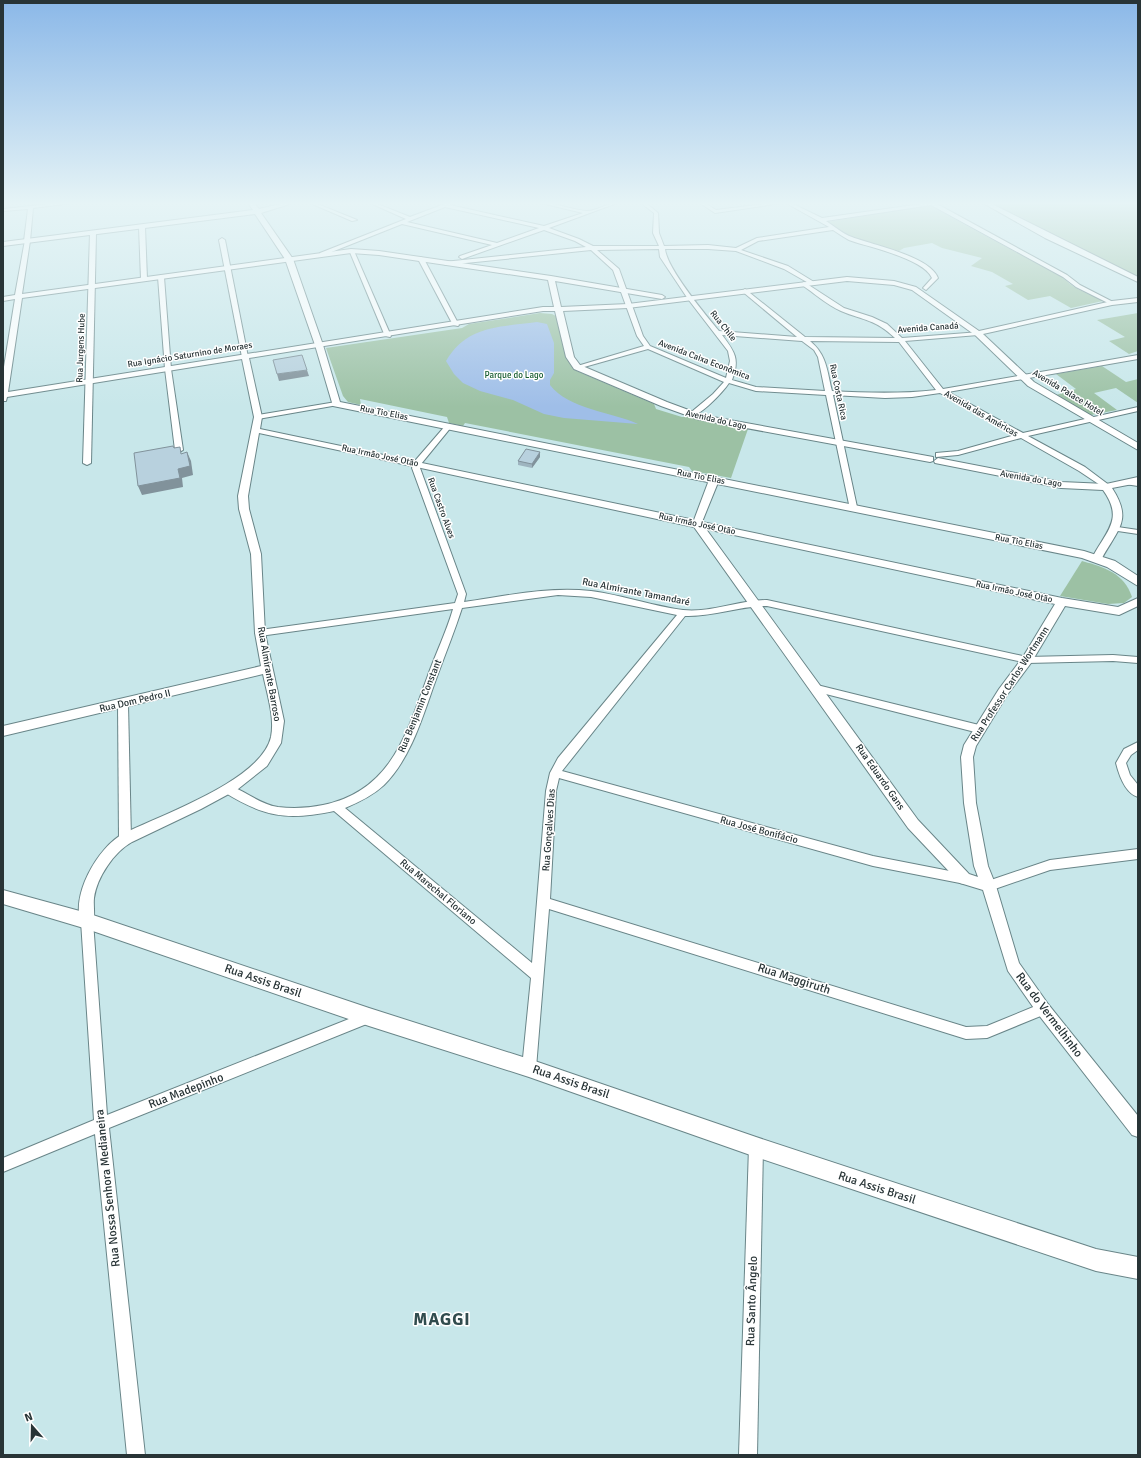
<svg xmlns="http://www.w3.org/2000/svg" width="1141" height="1458" font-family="Signika,sans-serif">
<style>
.green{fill:#9cc1a4}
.water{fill:#9fbee8}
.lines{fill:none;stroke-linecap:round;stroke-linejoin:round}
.minor-casing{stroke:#698588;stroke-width:2}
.tertiary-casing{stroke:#698588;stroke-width:2}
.secondary-casing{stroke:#698588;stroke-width:2}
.minor{fill:#fff;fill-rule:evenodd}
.tertiary{fill:#fff;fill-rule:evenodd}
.secondary{fill:#fff;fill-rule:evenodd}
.wall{fill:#9eb4bf}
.shaded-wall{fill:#81929b}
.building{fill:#b8d1de;stroke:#81929b}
.labels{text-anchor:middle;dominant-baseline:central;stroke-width:3;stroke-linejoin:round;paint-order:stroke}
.far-street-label{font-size:9px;fill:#283436;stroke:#fff}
.far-park-label{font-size:9px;fill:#175c30;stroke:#fff}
.street-label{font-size:10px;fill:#283436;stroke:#fff}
.near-street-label{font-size:12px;fill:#283436;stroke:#fff}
.near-district-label{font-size:17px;font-weight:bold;letter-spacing:1px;fill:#314c4e;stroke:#fff}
</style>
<rect width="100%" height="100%" fill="#c8e7ea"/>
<!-- green -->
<g class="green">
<path d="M990,203h148v74z"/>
<path d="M929,205c43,24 87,47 130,70 5,3 9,8 14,11 9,6 21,10 30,15l-32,7 -21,-12 -22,4 -23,-14 8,-2 -21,-12 -21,-6 11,-8 -40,-10 -10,-5 -28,5 -5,3 -43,-12 -29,-17z"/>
<path d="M540,313l12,1 4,2 14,48 7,7 77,33 2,5 26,8h7l59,12 -17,49 -39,-7 -3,-4 -224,-44 -2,3 -14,-3 -2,-6 -87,-18 1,6 -13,-3 -5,-6 -17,-48 136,-20 7,-4z"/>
<path d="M1138,313v38l-9,3 -20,-13 16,-4 -28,-17z"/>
<path d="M1102,366l24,16 12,-3v24l-22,-15 -22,5 23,17 -26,5 -35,-20 20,-6 -20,-15z"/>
<path d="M1082,561c22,6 42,12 50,36l-8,6 -16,1 -48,-8z"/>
</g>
<!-- water -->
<path class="water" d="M537,322l10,2 7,19v30l-4,7v5c18,24 62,27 88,39l-74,-6 -20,-4 -31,-14 -33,-9 -17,-8 -9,-9 -8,-13c21,-36 54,-34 91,-39z"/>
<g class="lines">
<!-- minor casing -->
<g class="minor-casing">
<g id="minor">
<path d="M59,203h13l-39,5 -3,33 -3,2 -3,-2 4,-32 -25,2v-2z"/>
<path d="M310,203h5l42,17 -5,1z"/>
<path d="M370,203h5l35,14 37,-14h5l-2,2 94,21 39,-13 -42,-10c16,0 31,7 46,8 10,0 20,-8 30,-8l-68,25 30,11 14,7h66l-6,-13 1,-20 -13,-10h5l12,10 1,20 5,13 44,-1 28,3 21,-10 72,-11 -43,-24h5l31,15 106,-15h10l-1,1 130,71 13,10 35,18 -5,1 -34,-17 -13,-10 -132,-72 -105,16c8,5 17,13 26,16 20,8 78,19 86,41l-12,12 -3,-2 9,-10c-9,-20 -64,-31 -83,-38 -6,-3 -11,-7 -16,-10l-75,11 -17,9 47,16 26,16 1,1 -3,2 -28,-16 -48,-18 -28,-2h-43c2,20 40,65 54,82l78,6 -54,-45 -1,-1 3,-2 60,48 90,1c-20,-19 -30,-17 -54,-27 -14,-6 -27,-18 -39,-26l-1,-1 3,-2 40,26 28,9 15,7 15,14 78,-6 1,1 -3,2 -73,6 38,48 195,-34v4l-190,33 75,41 115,-26v4l-110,25 57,31 24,18v4h-3l-27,-18 -58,-33 -63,17 -22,2v-4l22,-2 57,-16 -75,-42 -28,4 -27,1 -52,-3 24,112 -1,2h-6l-24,-114 -70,-4 -27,-8c-6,9 -30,35 -40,33v-2l24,-20 11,-12 -76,-33 -71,20 -3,-2 70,-21 -7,-10 -24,-66 -22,-20 -145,15 -2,-1v-2l142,-15 -11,-6 -31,-11 -82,29 -3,-2 1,-1 32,-11 -90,-21 -78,31h-4v-2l86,-34zM445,207l94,21 -42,15 -90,-21zM659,249l1,8 28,42 40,52 2,10 -4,17 -76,-32 -7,-10 -24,-67 -22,-19zM722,335l80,6 12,9 4,7 7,34 -69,-4 -24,-7c8,-21 3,-28 -10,-45zM810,341l89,1 37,48c-35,4 -69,3 -104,1 -5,-20 -5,-36 -22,-50z"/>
<path d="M700,203h5l11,7 56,-7h10l-67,10z"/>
<path d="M142,225l3,2 2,52 -3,2 -3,-2 -2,-52z"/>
<path d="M93,231l3,2 -5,230 -4,2 -4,-2 7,-230z"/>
<path d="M222,238l3,2 23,117 -3,2 -3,-2 -23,-117z"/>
<path d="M349,250l5,1 37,85 -1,1 -5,-1z"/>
<path d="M421,257l3,2 35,66 -1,1 -5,-1 -35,-66z"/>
<path d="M161,275l3,2 7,92 12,81 -4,2 -4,-2 -10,-81 -7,-92z"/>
<path d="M336,402l3,2 -1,1 -80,14 -3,-2 3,-2z"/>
<path d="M448,424l4,2 -31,38 -1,4 46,126 -2,8c42,-6 85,-16 127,-11 31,4 61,15 92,19 28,3 56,-10 84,-10l260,57 86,-2 25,2v6l-25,-2 -86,2 -260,-57c-28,0 -54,11 -82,10l-123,155 311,85 92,18 4,1 2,4 -2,4 -4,1 -92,-18 -314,-88 -3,13 -6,108 416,128 21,-1 56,-23 5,2 1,4 -1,4 -61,25 -21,1 -417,-130 -13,159 -2,5 -5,2 -5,-2 -2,-5 9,-90 -197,-167c-47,10 -70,6 -110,-19l-1,-3 1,-3 4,-1c18,6 31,19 50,22 15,2 31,1 45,-2 68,-14 83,-70 104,-127 8,-23 19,-45 26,-69l-193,27 -5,-3 5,-3 195,-27 3,-9 -46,-126 2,-6 32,-37zM558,595l33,2 86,18 -119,143 -8,15 -4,18 -14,172 -187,-155c14,-6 27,-12 39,-23 29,-29 40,-74 54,-111 8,-22 17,-44 24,-66z"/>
<path d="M1125,480l13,2v4l-13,-2z"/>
<path d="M1111,526l27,4v4l-27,-4z"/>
<path d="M817,685l162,40 4,1 1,3 -1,3 -4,1 -165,-42 -2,-2z"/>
<path d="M123,700l5,4 3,135 -2,3 -4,2 -4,-2 -2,-3 -1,-135z"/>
<path d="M1138,742v8l-7,5 -5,8 4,12 8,10v12c-13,-4 -19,-22 -22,-34l8,-14z"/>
<path d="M1138,849v10l-88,11 -61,21 -4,-1 -2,-4 2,-4 65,-22z"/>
<path d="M87,916l4,1 2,4 14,194 262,-104 5,2 1,4 -1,4 -265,107 36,327h-18l-32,-321 -92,38v-14l91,-38 -13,-199 2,-4z"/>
<path d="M756,1140l5,2 2,5 -6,308h-18l10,-308 2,-5z"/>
</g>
</g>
<!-- tertiary casing -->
<g class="tertiary-casing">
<g id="tertiary">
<path d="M25,240l5,1 -8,53 329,-45 28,2 172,25 111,19 3,2 -3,2 -107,-18 6,26 67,-3 219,-27 47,4 22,6 63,44 133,-30 26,-3v4l-26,3 -129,29 51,48 104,61v7l-110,-64 -53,-51 -63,-45 -18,-5 -47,-4 -219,27 -65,3 11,46 6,8 87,37 35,13 231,42v4l-3,1 -233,-43 -36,-13 -87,-37 -8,-12 -11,-46h-12l-294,47 13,59 -2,12 434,91 15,-40 5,-3 5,3 -17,42 360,76 56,9 20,-9v8l-19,9 -54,-9 -34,57 -24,32 -31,51 -3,11 3,46 12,63 8,20 23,77 29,41 90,112v21l-6,-2 -94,-121 -30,-43 -25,-81 -23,-7 -52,-55 -214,-301 -435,-94 -11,63 1,13 12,45 4,79 19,88 -3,22 -14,23 -29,23 -37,20 -69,33c-18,10 -35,35 -38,56 -1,9 2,19 -2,28l-5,1 -5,-1c-13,-29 16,-79 41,-92 37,-19 138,-53 148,-97 4,-20 -4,-43 -8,-63l-260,62v-10l258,-60 -6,-33 -4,-79 -12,-45 -1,-13 16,-79 -12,-58 -235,38 -1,4h-3v-28l12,-74 -12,2v-4l12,-2zM351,253l28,2 169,25 6,27h-11l-535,85 14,-94zM706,529l349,75 -32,53 -24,32 -35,56 -3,12 3,46 10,63 4,11 -9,-3 -51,-54z"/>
<path d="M938,458l123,24 45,2 32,-7v6l-26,5c21,32 6,41 -10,70l-5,3 -5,-3c15,-28 32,-39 11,-68l-42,-2 -126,-25 -1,-2z"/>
</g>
</g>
<!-- secondary casing -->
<g class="secondary-casing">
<g id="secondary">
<path d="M248,203h6l5,6 25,-6h9l-32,10 32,46 30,86 17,57 744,149 31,10 23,15v10l-31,-19 -25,-9 -749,-152 -18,-61 -30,-86 -30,-45 -252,32v-4l250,-32z"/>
<path d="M983,203h7l148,74v5l-93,-44z"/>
<path d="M3,890l84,23 282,95 160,51 227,78 340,112 42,8v22l-42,-8 -340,-114 -227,-80 -160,-51 -282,-97 -84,-25z"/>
</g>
</g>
<!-- minor -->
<use href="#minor" class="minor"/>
<!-- tertiary -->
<use href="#tertiary" class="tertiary"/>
<!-- secondary -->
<use href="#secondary" class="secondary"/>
</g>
<!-- wall -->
<path class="wall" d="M540,457l-8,11 -14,-3v-4z"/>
<!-- shaded-wall -->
<g class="shaded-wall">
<path d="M307,370l2,6 -30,5 -2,-7z"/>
<path d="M187,452l4,9 2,14 -11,3 1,9 -41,8 -4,-9 40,-17z"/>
<path d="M540,452v5l-8,11v-4z"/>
</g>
<!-- building -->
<g class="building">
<path d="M302,355l5,15 -30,4 -4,-14z"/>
<path d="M173,446l1,2 6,-1 1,7 6,-2 3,14 -12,3 2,9 -42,8 -4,-33z"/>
<path d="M526,449l14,3 -8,12 -14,-3z"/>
</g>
<!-- sky -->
<linearGradient id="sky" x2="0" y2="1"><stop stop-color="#8bb8e8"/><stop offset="0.5" stop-color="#e6f4f6"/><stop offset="1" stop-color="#e6f4f6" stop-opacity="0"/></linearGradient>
<rect width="1141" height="407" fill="url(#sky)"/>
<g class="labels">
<!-- far-street labels -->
<g class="far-street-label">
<text transform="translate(723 326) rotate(52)">Rua Chile</text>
<text transform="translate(928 328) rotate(-4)">Avenida Canadá</text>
<text transform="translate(81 348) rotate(-88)">Rua Jurgens Hube</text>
<text transform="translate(190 355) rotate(-9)">Rua Ignácio Saturnino de Moraes</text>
<text transform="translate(704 360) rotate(21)">Avenida Caixa Econômica</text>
<text transform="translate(838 392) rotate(78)">Rua Costa Rica</text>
<text transform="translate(1068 393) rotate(31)">Avenida Palace Hotel</text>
<text transform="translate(384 413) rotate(11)">Rua Tio Elias</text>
<text transform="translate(981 414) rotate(30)">Avenida das Américas</text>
<text transform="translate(716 420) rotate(13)">Avenida do Lago</text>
<text transform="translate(380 456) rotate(12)">Rua Irmão José Otão</text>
<text transform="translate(701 477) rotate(11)">Rua Tio Elias</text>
<text transform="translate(1031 479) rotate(10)">Avenida do Lago</text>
<text transform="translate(441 508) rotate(70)">Rua Castro Alves</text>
<text transform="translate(697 524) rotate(12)">Rua Irmão José Otão</text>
<text transform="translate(1019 542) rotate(11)">Rua Tio Elias</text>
<text transform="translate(1014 592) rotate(12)">Rua Irmão José Otão</text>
</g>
<!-- far-park labels -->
<g class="far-park-label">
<text x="514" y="375">Parque do Lago</text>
</g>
<!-- street labels -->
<g class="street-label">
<text transform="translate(636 592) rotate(11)">Rua Almirante Tamandaré</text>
<text transform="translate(269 674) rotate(80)">Rua Almirante Barroso</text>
<text transform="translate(1010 684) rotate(-57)">Rua Professor Carlos Wortmann</text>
<text transform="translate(135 701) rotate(-13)">Rua Dom Pedro II</text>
<text transform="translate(420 706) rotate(-68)">Rua Benjamin Constant</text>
<text transform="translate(880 777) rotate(55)">Rua Eduardo Gans</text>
<text transform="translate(549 830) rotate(-86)">Rua Gonçalves Dias</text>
<text transform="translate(759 830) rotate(15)">Rua José Bonifácio</text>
<text transform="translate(438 892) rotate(40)">Rua Marechal Floriano</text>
</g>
<!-- near-street labels -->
<g class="near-street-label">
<text transform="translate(794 979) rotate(18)">Rua Maggiruth</text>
<text transform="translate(263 981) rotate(19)">Rua Assis Brasil</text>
<text transform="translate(1049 1015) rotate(53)">Rua do Vermelhinho</text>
<text transform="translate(571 1082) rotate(19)">Rua Assis Brasil</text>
<text transform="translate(186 1091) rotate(-21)">Rua Madepinho</text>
<text transform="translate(108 1188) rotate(-96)">Rua Nossa Senhora Medianeira</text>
<text transform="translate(877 1188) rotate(18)">Rua Assis Brasil</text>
<text transform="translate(752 1301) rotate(-88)">Rua Santo Ângelo</text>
</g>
<!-- near-district labels -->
<g class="near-district-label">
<text x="442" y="1319">MAGGI</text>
</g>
</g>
<!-- border -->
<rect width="1141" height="1458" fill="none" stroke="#283436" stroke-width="8"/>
<!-- north arrow -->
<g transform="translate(32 1426) rotate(340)" stroke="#ffffff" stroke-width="3" paint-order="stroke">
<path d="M0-3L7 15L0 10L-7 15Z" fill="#283436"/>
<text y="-6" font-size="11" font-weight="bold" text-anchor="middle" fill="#283436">N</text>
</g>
</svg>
